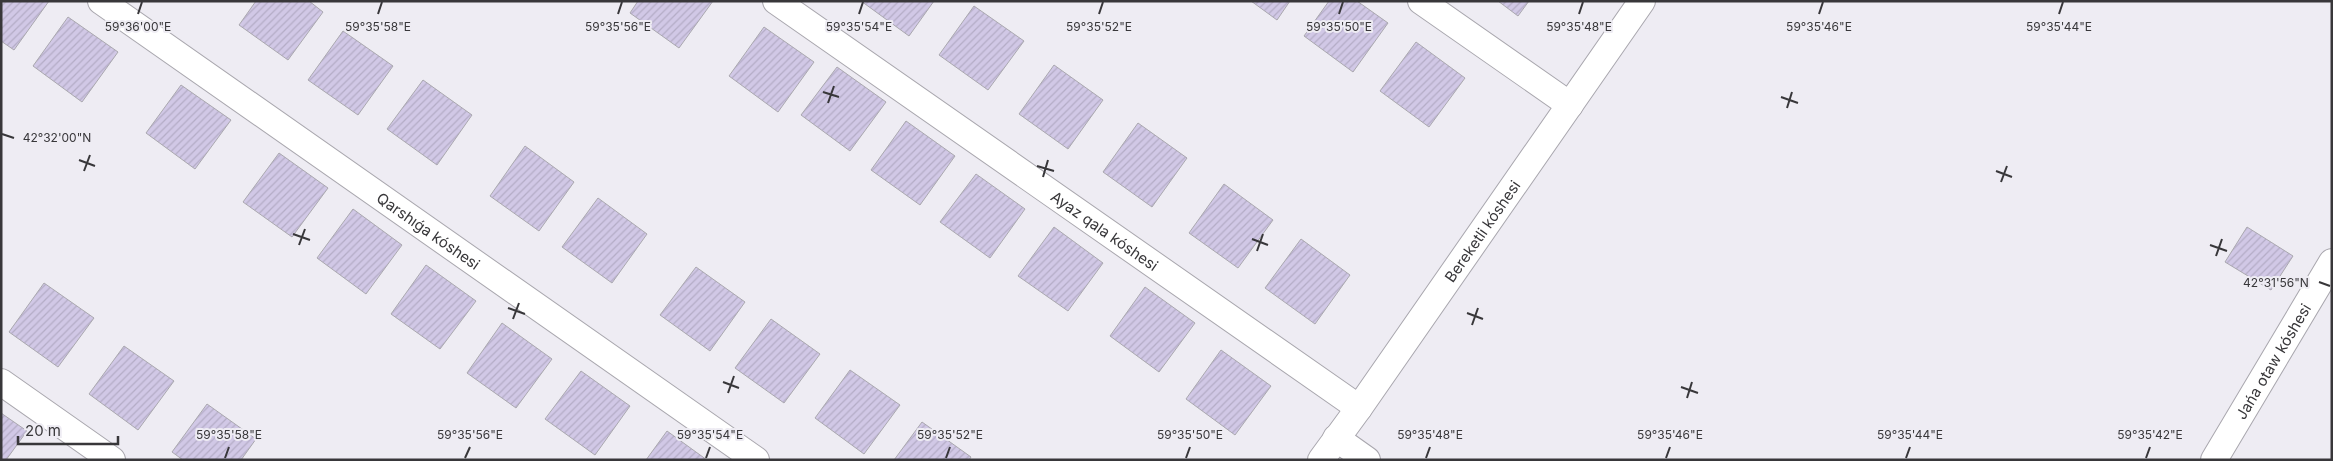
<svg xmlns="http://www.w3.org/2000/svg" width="2333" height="461" font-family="Inter,sans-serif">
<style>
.building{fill:url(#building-hatch);stroke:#aaa8af}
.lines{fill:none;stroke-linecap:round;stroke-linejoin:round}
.street-casing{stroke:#a9a7ae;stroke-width:28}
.street{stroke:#fff;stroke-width:26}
.ticks{fill:none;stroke:#38373a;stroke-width:2}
.labels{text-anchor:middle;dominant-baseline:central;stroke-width:4;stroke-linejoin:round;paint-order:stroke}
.street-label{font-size:15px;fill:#38373a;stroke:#eeecf3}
.ticks-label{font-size:12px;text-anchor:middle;fill:#38373a;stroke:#eeecf3;stroke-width:4;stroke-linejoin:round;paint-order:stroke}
</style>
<defs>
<pattern id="building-hatch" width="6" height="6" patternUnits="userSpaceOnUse" patternTransform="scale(1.25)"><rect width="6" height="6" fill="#d1c8e6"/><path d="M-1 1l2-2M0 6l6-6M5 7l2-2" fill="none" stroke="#b4acc6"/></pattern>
</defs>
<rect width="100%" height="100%" fill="#eeecf3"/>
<!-- building -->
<g class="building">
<path d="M1,1h48l-35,49 -13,-9z"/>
<path d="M256,1h53l14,11 -35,48 -49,-35z"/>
<path d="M638,1h75l-34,47 -49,-35z"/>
<path d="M861,1h73l-25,35z"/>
<path d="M1251,1h39l-13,19z"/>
<path d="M1329,1h28l31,22 -35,49 -49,-36z"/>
<path d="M1498,1h31l-11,15z"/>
<path d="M974,6l50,35 -36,49 -49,-35z"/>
<path d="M68,17l50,35 -36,50 -49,-36z"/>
<path d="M764,27l50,35 -36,50 -49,-36z"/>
<path d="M343,31l50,35 -35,49 -50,-35z"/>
<path d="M1416,42l49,36 -36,49 -49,-36z"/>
<path d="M1054,65l49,35 -35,49 -49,-35z"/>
<path d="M837,67l49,35 -36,49 -49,-36z"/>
<path d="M423,80l49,35 -35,50 -50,-36z"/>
<path d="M181,85l50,35 -36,49 -49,-36z"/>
<path d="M906,121l49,35 -35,49 -49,-35z"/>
<path d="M1138,123l49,35 -35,49 -49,-35z"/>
<path d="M525,146l49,36 -35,49 -49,-35z"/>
<path d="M279,153l49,35 -36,49 -49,-35z"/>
<path d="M976,174l49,35 -35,49 -50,-36z"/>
<path d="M1224,184l49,36 -35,48 -49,-35z"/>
<path d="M598,198l49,36 -35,49 -50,-36z"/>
<path d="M353,209l49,36 -36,49 -49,-36z"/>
<path d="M1054,227l49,36 -35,48 -50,-35z"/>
<path d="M2247,227l46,29 -22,34 -46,-28z"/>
<path d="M1301,239l49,36 -35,49 -50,-36z"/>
<path d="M426,265l50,36 -36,48 -49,-35z"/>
<path d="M696,267l49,35 -35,49 -50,-36z"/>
<path d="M44,283l50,35 -36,49 -49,-35z"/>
<path d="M1145,287l50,36 -36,49 -49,-36z"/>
<path d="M771,319l49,35 -36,49 -49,-35z"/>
<path d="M502,323l50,36 -36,49 -49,-35z"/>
<path d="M124,346l50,35 -36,49 -49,-36z"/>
<path d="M1221,350l50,36 -36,49 -49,-36z"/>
<path d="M850,370l50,35 -36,49 -49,-36z"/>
<path d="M581,371l49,35 -35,49 -50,-36z"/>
<path d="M207,404l49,35 -15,21h-58l-11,-8z"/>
<path d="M1,413l26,18 -21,29h-5z"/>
<path d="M922,422l49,35 -2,3h-75z"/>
<path d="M667,431l40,29h-61z"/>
</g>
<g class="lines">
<!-- street casing -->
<g class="street-casing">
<g id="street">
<path id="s1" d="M101,1l655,459"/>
<path id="s2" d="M776,1l583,407"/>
<path d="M1421,1l149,104"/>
<path d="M1,382l111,78"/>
<path d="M1336,438l31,22"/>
<path id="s3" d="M1321,460l38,-52 283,-407"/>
<path id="s4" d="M2214,460l118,-198"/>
</g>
</g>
<!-- street -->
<use href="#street" class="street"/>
</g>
<!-- ticks -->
<path class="ticks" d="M138,14l4,-12M378,14l4,-12M618,14l4,-12M859,14l4,-12M1099,14l4,-12M1339,14l4,-12M1579,14l4,-12M1819,14l4,-12M2059,14l4,-12M823,92l16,5M1781,97l17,6M828,103l6,-17M1787,108l5,-16M2,134l12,4M79,160l16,6M1037,166l17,5M84,171l6,-16M1996,171l16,6M1043,177l5,-17M2001,182l6,-16M293,234l17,6M1252,239l16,6M299,245l6,-16M2210,245l17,6M1257,251l6,-17M2216,256l6,-17M2319,282l11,4M508,308l17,6M1467,313l16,6M513,319l6,-16M1472,325l6,-17M723,382l16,6M1681,387l17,6M728,393l6,-17M1687,398l5,-16M225,458l4,-11M465,458l5,-11M706,458l4,-11M946,458l4,-11M1186,458l4,-11M1426,458l4,-11M1666,458l4,-11M1906,458l4,-11M2146,458l4,-11"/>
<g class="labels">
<!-- street labels -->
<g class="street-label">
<text stroke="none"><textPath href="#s1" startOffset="400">Qarshıǵa kóshesi</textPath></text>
<text stroke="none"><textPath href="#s2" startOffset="401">Ayaz qala kóshesi</textPath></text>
<text stroke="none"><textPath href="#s3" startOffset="280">Bereketli kóshesi</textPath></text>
<text stroke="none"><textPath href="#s4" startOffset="115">Jańa otaw kóshesi</textPath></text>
</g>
</g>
<g class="ticks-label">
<text x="1339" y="31">59°35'50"E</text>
<text x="1579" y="31">59°35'48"E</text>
<text x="1819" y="31">59°35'46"E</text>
<text x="138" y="31">59°36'00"E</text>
<text x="378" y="31">59°35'58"E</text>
<text x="618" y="31">59°35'56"E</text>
<text x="859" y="31">59°35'54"E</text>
<text x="1099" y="31">59°35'52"E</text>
<text x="2059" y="31">59°35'44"E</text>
<text x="57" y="142">42°32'00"N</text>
<text x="2276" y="287">42°31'56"N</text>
<text x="229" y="439">59°35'58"E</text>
<text x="470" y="439">59°35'56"E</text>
<text x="710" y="439">59°35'54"E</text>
<text x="950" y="439">59°35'52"E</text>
<text x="1190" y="439">59°35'50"E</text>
<text x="1430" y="439">59°35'48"E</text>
<text x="1670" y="439">59°35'46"E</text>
<text x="1910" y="439">59°35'44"E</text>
<text x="2150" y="439">59°35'42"E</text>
</g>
<!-- border -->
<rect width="2333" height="461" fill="none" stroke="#38373a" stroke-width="5"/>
<!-- scale -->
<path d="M18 436v8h100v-8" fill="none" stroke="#38373a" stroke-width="2.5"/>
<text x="25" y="436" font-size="15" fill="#38373a" stroke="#eeecf3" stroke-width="4" paint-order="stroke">20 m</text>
</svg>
